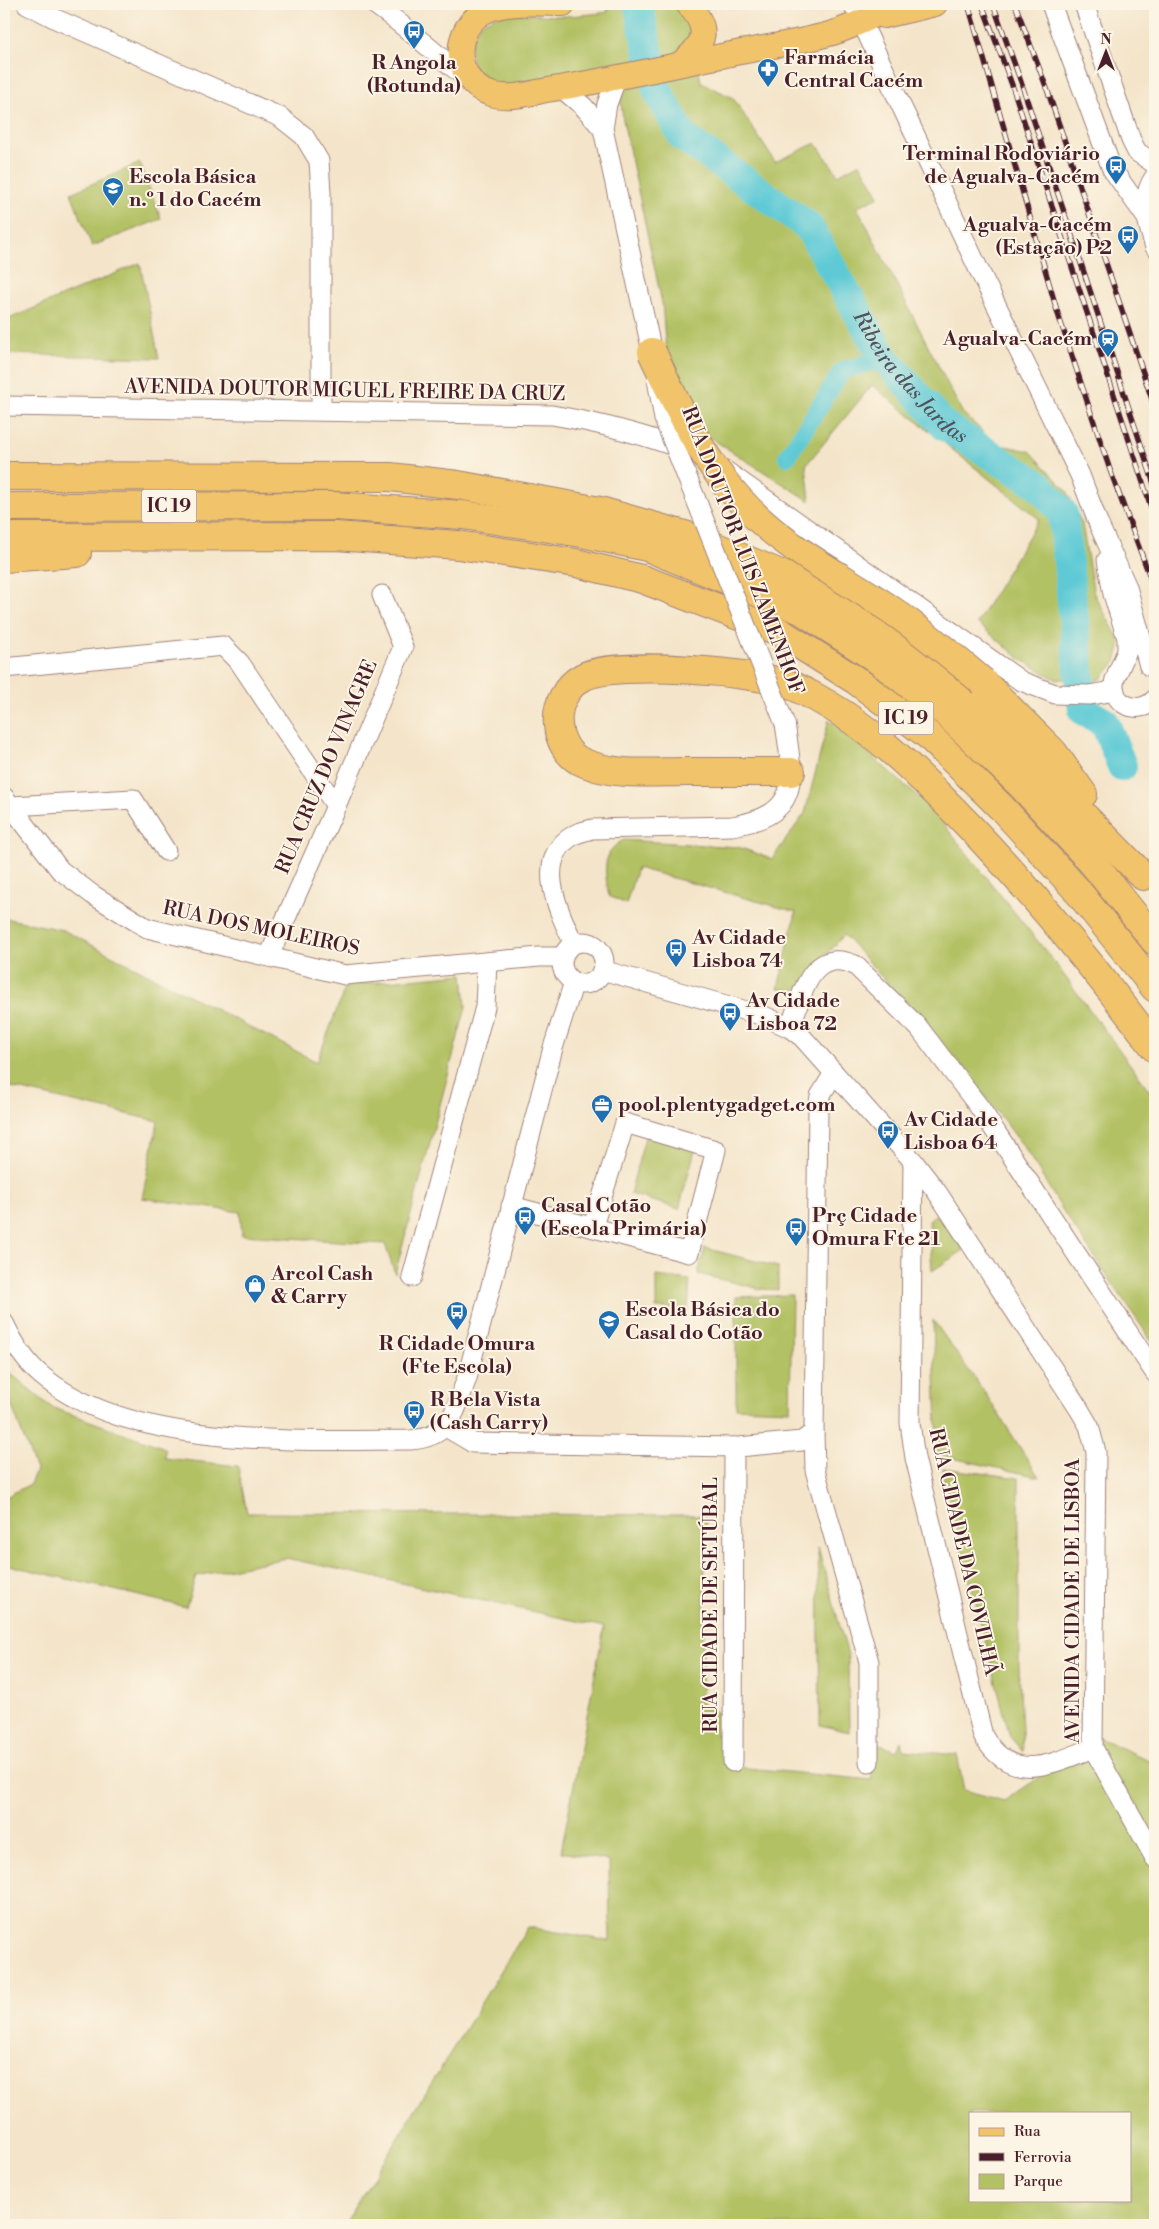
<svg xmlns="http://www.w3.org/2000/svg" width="1159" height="2229" font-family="'Libre Bodoni',serif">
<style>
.green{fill:#b2c164;stroke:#7e7048;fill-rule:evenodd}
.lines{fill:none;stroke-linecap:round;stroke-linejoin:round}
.canal{stroke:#5ecad5;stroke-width:18}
.river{stroke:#5ecad5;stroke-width:30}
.minor-casing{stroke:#9f827a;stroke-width:21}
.major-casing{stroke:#9f827a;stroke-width:26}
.highway-casing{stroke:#9f827a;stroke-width:30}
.minor{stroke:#fff;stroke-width:19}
.major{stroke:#f1c36a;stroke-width:24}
.highway{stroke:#f1c36a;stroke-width:28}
.rail-casing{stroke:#4a1f2b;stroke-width:5.5}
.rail{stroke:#fcf5e5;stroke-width:4;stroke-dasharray:11;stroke-linecap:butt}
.minor-bridge-casing{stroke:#9f827a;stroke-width:21;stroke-linecap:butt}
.highway-bridge-casing{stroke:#9f827a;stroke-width:30;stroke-linecap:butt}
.minor-bridge{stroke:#fff;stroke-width:19}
.highway-bridge{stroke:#f1c36a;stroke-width:28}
.labels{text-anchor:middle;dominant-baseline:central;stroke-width:4;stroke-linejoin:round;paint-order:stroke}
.shield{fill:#fcf5e5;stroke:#7f5f63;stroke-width:1}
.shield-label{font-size:19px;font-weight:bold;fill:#4a1f2b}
.poi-label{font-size:20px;font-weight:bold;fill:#4a1f2b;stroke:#fcf5e5;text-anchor:start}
.street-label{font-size:20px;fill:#4a1f2b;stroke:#fcf5e5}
.water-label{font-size:21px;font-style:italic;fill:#50525e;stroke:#fcf5e5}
</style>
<rect width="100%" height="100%" fill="#fcf5e5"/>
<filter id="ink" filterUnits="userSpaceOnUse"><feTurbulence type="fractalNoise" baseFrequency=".02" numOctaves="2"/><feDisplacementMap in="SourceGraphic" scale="10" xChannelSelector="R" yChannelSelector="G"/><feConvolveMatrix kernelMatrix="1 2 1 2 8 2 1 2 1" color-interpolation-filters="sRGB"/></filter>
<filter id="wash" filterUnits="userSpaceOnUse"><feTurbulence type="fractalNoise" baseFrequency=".0096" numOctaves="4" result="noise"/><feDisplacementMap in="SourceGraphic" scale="20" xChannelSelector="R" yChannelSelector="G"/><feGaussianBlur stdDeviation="1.12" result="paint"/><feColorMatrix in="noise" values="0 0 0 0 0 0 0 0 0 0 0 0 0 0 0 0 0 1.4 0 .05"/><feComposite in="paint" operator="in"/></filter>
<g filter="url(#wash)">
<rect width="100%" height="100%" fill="#f4e5ca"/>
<!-- green -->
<g class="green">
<path d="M606,4h81l14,78 32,16 42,64 41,-19 22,32 22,-12 19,33 -22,11 105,205 33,32 35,7 37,40 15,33 12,70 27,49 -5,19 -16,18 -45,-1 -33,-19 -45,-37 62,-104 -167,-134 -66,80 4,36 -120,-76 -23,-62 -5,-60 -39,-183 -6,-52c-25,4 -109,26 -128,16 -22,-12 -25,-51 -2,-64 17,-11 55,-4 75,-4 16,0 30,-2 46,-4z"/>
<path d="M140,163l21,56 -69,27 -21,-53z"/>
<path d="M140,263l19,95 -155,-4v-33z"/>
<path d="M829,719l100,87 123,153 103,139v248l-90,-132 -41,-67 -62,-81 -118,-131 -49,56 -17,-3 18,-76 -159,-44 -11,36 -17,-8c-4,-22 -9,-45 15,-56l114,7 34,12 33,-46z"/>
<path d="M4,918l59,12 254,132 29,-77 117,-11 3,33 -71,267 -10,-30 -143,-9 -2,-23 -98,-14 16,-77 -154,-35z"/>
<path d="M646,1133l50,13 -17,63 -49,-15z"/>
<path d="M935,1215l7,3 22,32 -32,21 -3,-51z"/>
<path d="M705,1248l73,19v23l-17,-1 -63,-15z"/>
<path d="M656,1276l34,4 -2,29 -32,-1z"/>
<path d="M792,1295l-2,115 -54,-2v-111z"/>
<path d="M933,1320l52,73 54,84 -101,-22z"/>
<path d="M10,1373l41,34 114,41v10l73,8 9,47 459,2 -4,189 27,16 -3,46 146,14 -3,-39 28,10 4,-10 2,9 54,5 7,35 40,11 66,-44 23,-22 62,28v462h-811l184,-298 82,14 -1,-80 -48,-9 43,-225 -318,-69 -90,18 -10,31 -182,-43v-66l26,-14 6,-14 -32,-84v-11zM970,2113h160v87h-160z"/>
<path d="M942,1468l77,10v189l4,85 -13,-15 -67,-261z"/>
<path d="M818,1548l30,107 1,77 -29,-7z"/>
</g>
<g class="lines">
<!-- canal -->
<path class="canal" d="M787,457l55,-86 42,-13"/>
<!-- river -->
<path class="river" id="s1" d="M638,4l19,86 26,47 125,89 76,132 61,68 94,59 24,28 20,197 22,13 17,43"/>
</g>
</g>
<g filter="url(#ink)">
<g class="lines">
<!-- minor casing -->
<g class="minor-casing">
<g id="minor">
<path d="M27,4l31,16 222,97 24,19 15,25 2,32v217"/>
<path d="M374,4c33,23 62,51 95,76"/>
<path d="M853,4l126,266 101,205 19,50 28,62 22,79"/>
<path d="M1051,4l61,165 34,48"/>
<path d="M1084,4l47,136 6,12 18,12"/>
<path d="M617,77l-10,27 -4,25 49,223"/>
<path d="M561,88l22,18 20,23"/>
<path d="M1155,176c-16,23 -8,46 0,71"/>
<path d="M4,406l548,9c47,8 91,19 135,36"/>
<path d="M723,469l298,212 34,13 34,1 26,-4"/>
<path d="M1107,560l6,34 14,44v13l-10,23"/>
<path d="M4,668l219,-22 17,17 96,143"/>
<path d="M1115,679c-7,25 24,38 40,20"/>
<path d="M4,797l56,73 33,25 54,33 198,47 194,-18h24"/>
<path d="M12,806l121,-7 33,52"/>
<circle cx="583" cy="963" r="21"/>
<path d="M574,944c-15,-32 -42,-85 0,-109 5,-3 12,-4 18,-6l140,-3c69,-11 62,-45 53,-102"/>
<path d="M269,956l67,-150 67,-159 -21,-52"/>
<path d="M602,970l162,46 26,12 12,9 111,124 24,31 142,217 10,17 7,26 -3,296 62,110"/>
<path d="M790,1028c12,-32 20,-82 65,-63l64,63 61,80 175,265"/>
<path d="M913,1161l-3,262 5,35 68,278c29,49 68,28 110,12"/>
<path d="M511,1206l178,47 27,-103 -91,-27 -32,103"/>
<path d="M412,1277l73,-270 2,-45"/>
<path d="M4,1323c9,19 20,38 37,52 88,75 261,65 370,65 42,-4 43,-28 56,-62l86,-330 21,-66"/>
<path d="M446,1427l27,16 266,4 63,-6 12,-9 4,-324 2,-12 14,-23"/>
<path d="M814,1432l1,38 54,192v100"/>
<path d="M733,1762l1,-315"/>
</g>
</g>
<!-- major casing -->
<g class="major-casing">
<g id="major">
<path d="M563,4c-24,0 -53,-3 -75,6 -38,16 -36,72 3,84 18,6 39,-1 56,-4 60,-9 119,-23 179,-35 34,-7 70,-12 103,-21 25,-7 47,-20 70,-30"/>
<path d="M884,16l51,-12"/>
<path d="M680,64c26,-21 31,-34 8,-60"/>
</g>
</g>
<!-- highway casing -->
<g class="highway-casing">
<g id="highway">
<path d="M4,476l386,1 68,8 142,26 95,27 97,41 87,52 84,62 180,183"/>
<path d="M4,507l331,-1 128,9 119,18 65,14 154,63 73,47 71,55 79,76 68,74 63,79"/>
<path d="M4,537l332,-1 122,9 118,18 66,16 136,52 79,50 71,54 73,72 75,82 79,99"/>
<path d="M4,558l73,-5"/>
<path d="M983,682l70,70 30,42"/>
<path d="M791,772c-35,0 -70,0 -105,0 -35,0 -75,5 -108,-12 -12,-7 -19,-22 -20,-35 -2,-20 8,-39 25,-48 32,-17 178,-6 212,10 71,33 122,85 175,140 67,70 127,144 185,221"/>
</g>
</g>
<!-- minor -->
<use href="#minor" class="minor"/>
<!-- major -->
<use href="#major" class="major"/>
<!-- highway -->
<use href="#highway" class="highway"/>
<!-- rail casing -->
<g class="rail-casing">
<g id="rail">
<path d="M968,4l90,310 52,156 45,120"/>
<path d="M982,4l30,81 143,434"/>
<path d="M993,4l28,78 134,405"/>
<path d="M1015,4l32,85 108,319"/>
</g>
</g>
<!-- rail -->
<use href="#rail" class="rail"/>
<!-- minor-bridge casing -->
<g class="minor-bridge-casing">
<path id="minor-bridge" d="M657,379l7,40 121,305"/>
</g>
<!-- highway-bridge casing -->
<g class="highway-bridge-casing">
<path id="highway-bridge" d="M652,352c24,51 47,103 86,146 39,45 91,71 140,103 37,24 71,52 105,81"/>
</g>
<!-- minor-bridge -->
<use href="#minor-bridge" class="minor-bridge"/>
<!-- highway-bridge -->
<use href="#highway-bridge" class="highway-bridge"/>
</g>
</g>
<!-- icons -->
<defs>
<g id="bus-pin" transform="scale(1.125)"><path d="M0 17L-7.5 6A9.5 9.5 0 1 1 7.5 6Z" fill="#1f6fb2" stroke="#fcf5e5"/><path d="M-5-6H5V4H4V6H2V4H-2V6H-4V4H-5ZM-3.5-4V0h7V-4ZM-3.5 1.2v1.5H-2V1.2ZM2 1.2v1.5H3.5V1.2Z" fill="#fff"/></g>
<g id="pharmacy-pin" transform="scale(1.125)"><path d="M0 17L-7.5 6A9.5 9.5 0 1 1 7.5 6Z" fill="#1f6fb2" stroke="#fcf5e5"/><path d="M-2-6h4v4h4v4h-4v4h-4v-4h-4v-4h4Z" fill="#fff"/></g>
<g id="school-pin" transform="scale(1.125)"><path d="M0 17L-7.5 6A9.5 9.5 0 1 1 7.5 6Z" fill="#1f6fb2" stroke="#fcf5e5"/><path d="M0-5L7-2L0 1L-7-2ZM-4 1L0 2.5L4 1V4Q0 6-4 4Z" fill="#fff"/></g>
<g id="station-pin" transform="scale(1.125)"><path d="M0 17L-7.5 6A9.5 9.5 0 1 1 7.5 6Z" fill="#1f6fb2" stroke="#fcf5e5"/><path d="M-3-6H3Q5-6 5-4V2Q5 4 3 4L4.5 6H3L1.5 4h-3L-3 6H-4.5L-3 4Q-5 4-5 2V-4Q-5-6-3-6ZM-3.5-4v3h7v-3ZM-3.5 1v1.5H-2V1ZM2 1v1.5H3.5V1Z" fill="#fff"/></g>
<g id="office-pin" transform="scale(1.125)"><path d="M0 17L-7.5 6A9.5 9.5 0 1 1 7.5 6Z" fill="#1f6fb2" stroke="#fcf5e5"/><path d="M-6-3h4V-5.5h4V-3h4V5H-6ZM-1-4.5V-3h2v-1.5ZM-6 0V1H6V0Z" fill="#fff"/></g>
<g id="shop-pin" transform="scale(1.125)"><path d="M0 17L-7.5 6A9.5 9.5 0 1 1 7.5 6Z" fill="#1f6fb2" stroke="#fcf5e5"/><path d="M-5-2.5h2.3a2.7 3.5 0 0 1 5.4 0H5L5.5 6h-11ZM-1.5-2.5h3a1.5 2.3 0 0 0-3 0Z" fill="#fff"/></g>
</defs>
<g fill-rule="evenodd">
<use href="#bus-pin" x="414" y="31"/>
<use href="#pharmacy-pin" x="768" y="69"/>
<use href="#bus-pin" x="1116" y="166"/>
<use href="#school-pin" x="113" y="188"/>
<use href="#bus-pin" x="1128" y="236"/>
<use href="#station-pin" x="1108" y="339"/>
<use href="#bus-pin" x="676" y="949"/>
<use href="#bus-pin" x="730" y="1013"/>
<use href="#office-pin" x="602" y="1105"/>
<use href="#bus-pin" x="888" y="1131"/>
<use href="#bus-pin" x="525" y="1217"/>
<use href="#bus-pin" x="796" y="1228"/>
<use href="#shop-pin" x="255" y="1285"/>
<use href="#bus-pin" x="457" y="1312"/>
<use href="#school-pin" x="609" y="1321"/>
<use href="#bus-pin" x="414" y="1411"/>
</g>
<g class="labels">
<!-- shield labels -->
<g class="shield">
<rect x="141.5" y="489.5" width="55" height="33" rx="4"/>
<rect x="878.5" y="701.5" width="55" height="33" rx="4"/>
</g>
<g class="shield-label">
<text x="169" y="506">IC 19</text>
<text x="906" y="718">IC 19</text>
</g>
<!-- poi labels -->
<g class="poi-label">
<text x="784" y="58">Farmácia<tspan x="784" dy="23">Central Cacém</tspan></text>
<text x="414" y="63" text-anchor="middle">R Angola<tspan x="414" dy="23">(Rotunda)</tspan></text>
<text x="1100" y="154" text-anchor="end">Terminal Rodoviário<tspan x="1100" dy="23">de Agualva-Cacém</tspan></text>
<text x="129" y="177">Escola Básica<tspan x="129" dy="23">n.º 1 do Cacém</tspan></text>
<text x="1112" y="225" text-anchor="end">Agualva-Cacém<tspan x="1112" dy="23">(Estação) P2</tspan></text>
<text x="1092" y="339" text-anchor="end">Agualva-Cacém</text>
<text x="692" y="938">Av Cidade<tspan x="692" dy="23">Lisboa 74</tspan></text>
<text x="746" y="1001">Av Cidade<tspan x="746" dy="23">Lisboa 72</tspan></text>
<text x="618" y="1105">pool.plentygadget.com</text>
<text x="904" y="1120">Av Cidade<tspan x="904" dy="23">Lisboa 64</tspan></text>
<text x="541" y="1206">Casal Cotão<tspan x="541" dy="23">(Escola Primária)</tspan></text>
<text x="812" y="1216">Prç Cidade<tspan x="812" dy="23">Omura Fte 21</tspan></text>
<text x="271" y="1274">Arcol Cash<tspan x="271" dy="23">&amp; Carry</tspan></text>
<text x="625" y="1310">Escola Básica do<tspan x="625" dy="23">Casal do Cotão</tspan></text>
<text x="457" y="1344" text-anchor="middle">R Cidade Omura<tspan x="457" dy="23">(Fte Escola)</tspan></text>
<text x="430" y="1400">R Bela Vista<tspan x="430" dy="23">(Cash Carry)</tspan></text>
</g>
<!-- street labels -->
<g class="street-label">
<text transform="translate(345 391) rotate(1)">AVENIDA DOUTOR MIGUEL FREIRE DA CRUZ</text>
<text transform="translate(742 551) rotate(69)">RUA DOUTOR LUIS ZAMENHOF</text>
<text transform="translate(327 767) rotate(-67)">RUA CRUZ DO VINAGRE</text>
<text transform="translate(261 929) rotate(12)">RUA DOS MOLEIROS</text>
<text transform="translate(963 1552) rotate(77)">RUA CIDADE DA COVILHÃ</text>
<text transform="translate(1073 1601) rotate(-90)">AVENIDA CIDADE DE LISBOA</text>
<text transform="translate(711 1605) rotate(-90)">RUA CIDADE DE SETÚBAL</text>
</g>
<!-- water labels -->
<g class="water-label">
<text stroke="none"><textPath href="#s1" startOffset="479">Ribeira das Jardas</textPath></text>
</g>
</g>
<!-- margin -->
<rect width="1159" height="2229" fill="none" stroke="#fcf5e5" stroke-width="20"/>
<!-- legend -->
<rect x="969" y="2112" width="162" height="90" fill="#fcf5e5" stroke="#b59f9b"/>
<rect x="979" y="2128" width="25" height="8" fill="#f1c36a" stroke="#b59f9b"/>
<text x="1014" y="2136" font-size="15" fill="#4a1f2b">Rua</text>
<rect x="979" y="2153" width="25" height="8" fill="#4a1f2b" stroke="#b59f9b"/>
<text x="1014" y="2162" font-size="15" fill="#4a1f2b">Ferrovia</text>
<rect x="979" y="2174" width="25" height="15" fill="#b2c164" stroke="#b59f9b"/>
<text x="1014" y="2186" font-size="15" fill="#4a1f2b">Parque</text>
<!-- north arrow -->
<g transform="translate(1106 52)" stroke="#fcf5e5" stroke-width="4" paint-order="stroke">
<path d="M0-4L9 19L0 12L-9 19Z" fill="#4a1f2b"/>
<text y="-8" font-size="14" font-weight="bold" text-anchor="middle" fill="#4a1f2b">N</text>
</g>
</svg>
